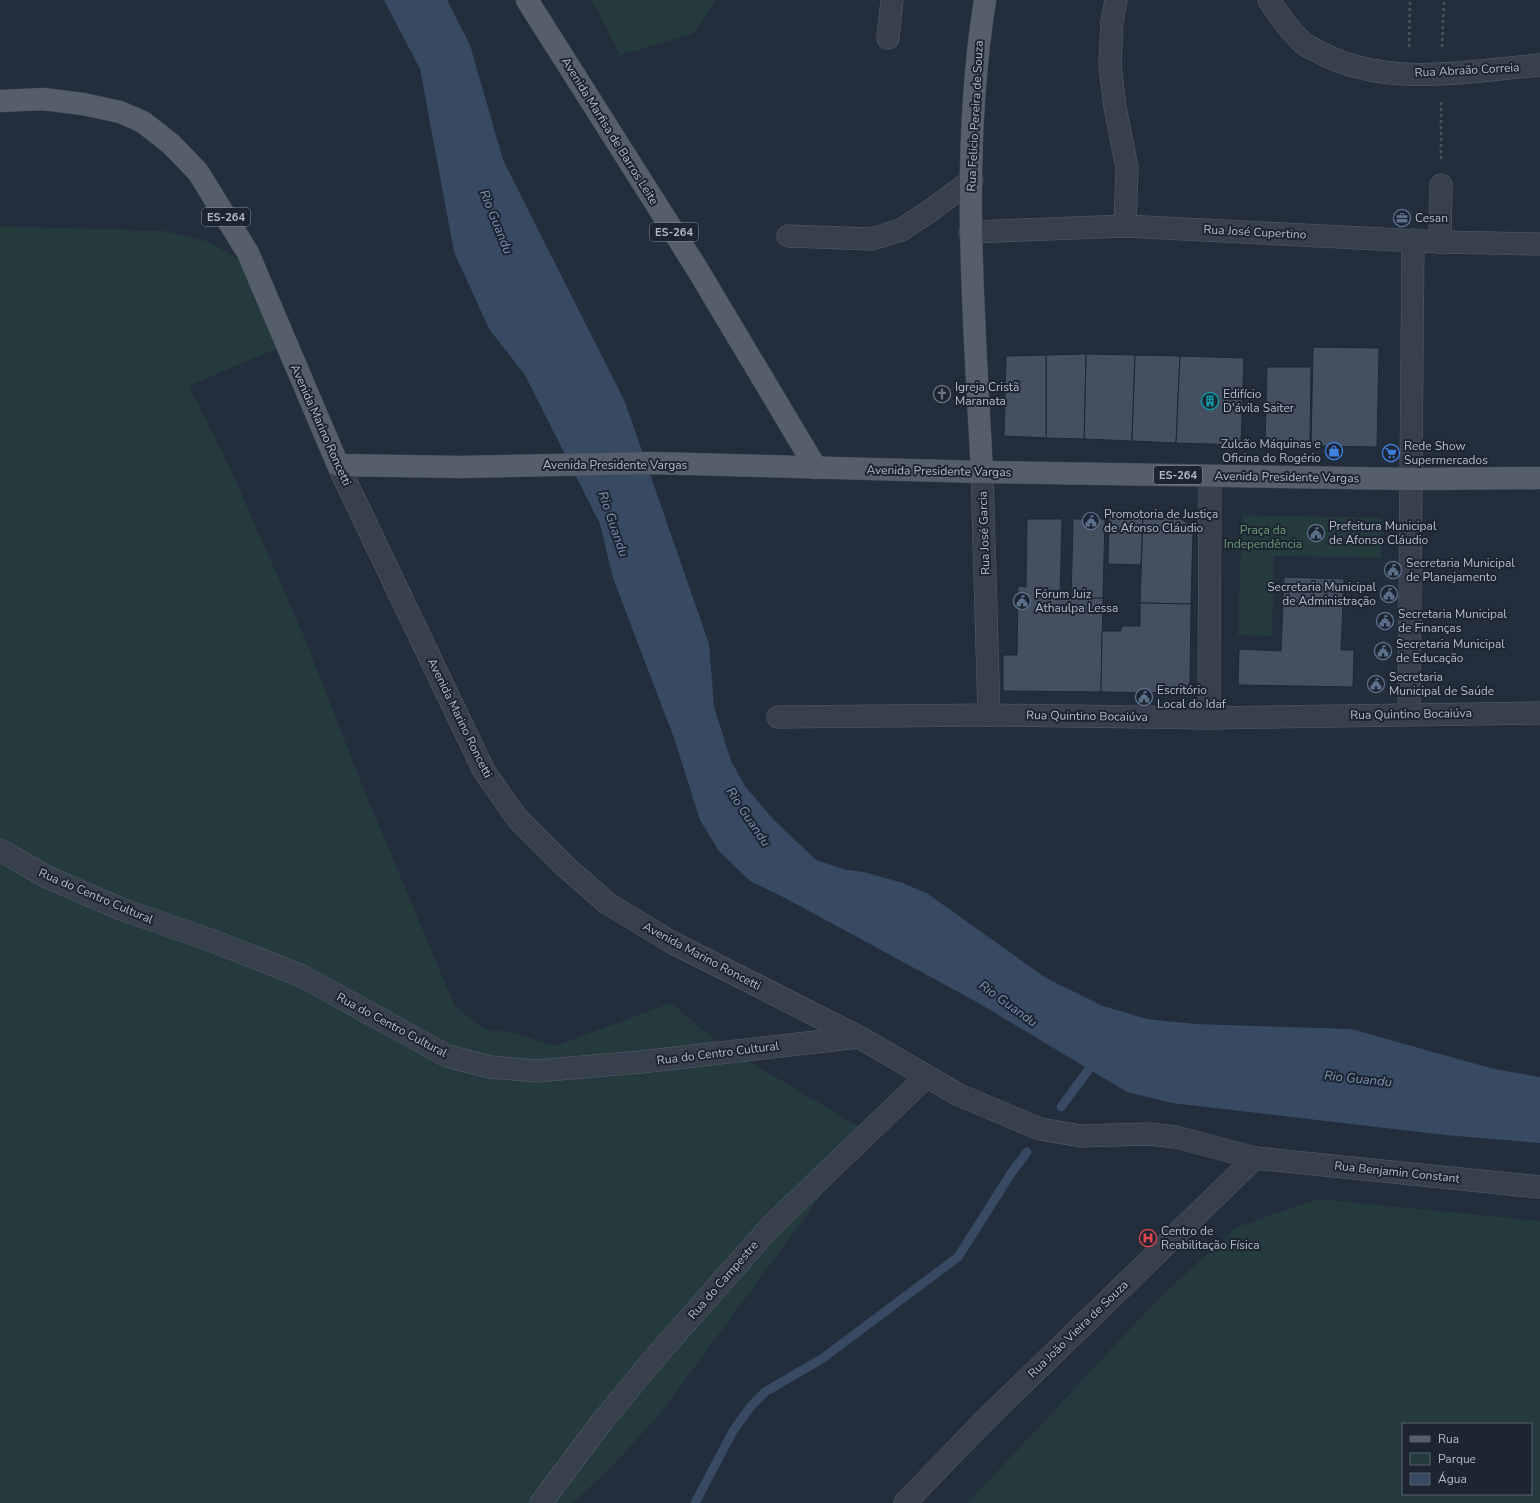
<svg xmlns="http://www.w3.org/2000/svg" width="1540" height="1503" font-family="'Nunito Sans',sans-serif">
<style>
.green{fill:#253a3d;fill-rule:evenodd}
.water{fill:#374963}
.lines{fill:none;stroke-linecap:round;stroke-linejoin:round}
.stream{stroke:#374963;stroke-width:9}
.building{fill:#445060;stroke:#1e2733}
.minor-casing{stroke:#555e6a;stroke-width:23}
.major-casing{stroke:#404955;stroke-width:23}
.path{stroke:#43575a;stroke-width:2.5;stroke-dasharray:3 3;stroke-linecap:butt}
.minor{stroke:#37404c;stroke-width:22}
.major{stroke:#555f6c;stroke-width:22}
.labels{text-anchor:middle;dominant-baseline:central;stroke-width:4;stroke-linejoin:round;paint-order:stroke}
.shield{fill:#1c2531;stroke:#868e9b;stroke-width:1}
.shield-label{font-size:11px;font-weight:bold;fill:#b3bbc8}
.street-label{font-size:12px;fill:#b3bbc8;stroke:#1c2531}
.poi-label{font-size:12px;fill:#b3bbc8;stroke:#1c2531;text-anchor:start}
.park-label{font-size:12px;fill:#6a9975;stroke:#1c2531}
.water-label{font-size:13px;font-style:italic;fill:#7b91af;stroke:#1c2531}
</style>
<rect width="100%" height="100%" fill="#232e3c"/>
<!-- green -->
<g class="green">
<path d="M592,0h124l-23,34 -73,21z"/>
<path d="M0,226l164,5 46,11 34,21 36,84 -91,39 41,82 71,161 62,158 92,220 31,22 27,4 42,13 116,-43 49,41 148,88 -206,279 -55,61 -35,31h-572z"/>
<path d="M1242,515l140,3 -1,40 -107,-2 -2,80 -34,-1z"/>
<path d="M1318,1199l222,22v282h-572l191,-205 78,-71zM1403,1424h128v70h-128z"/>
</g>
<!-- water -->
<path class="water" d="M384,0h63l23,45 33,115 122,242 84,242 5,63 17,54 14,25 28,33 43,41 31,10 17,2 39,11 25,11 118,84 57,28 44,13 48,5 156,5 143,40 46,8v66l-95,-8 -273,-32 -45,-11 -152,-91 -190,-103 -35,-17 -31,-30 -19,-31 -26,-82 -61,-160 -13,-54 -75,-149 -36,-46 -35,-77 -34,-183z"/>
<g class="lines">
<!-- stream -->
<g class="stream">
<path d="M1061,1107l31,-42"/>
<path d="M695,1503l38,-72 18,-25 14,-14 58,-34 135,-101 54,-85 15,-20"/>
</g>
</g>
<!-- building -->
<g class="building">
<path d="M1313,347l66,1 -2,99 -66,-1z"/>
<path d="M1086,354l49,1 -3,86 -48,-2z"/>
<path d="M1086,354l-2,85 -38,-1v-83z"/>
<path d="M1046,355v83l-42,-2 2,-80z"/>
<path d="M1135,355l45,1 -4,87 -44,-2z"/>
<path d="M1180,356l64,2 -3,87 -65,-2z"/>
<path d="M1267,367h44l-1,78h-45z"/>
<path d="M1109,515l34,1 -2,49 -33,-1z"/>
<path d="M1143,516l33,1 7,3 6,5 4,7 -2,72 -51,-1z"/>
<path d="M1027,519h35l-2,79h43l-2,94 -98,-1v-36h14l1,-69 8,1z"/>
<path d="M1073,519h32l-2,79h-32z"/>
<path d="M1284,577l60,2 -3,71h13l-1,37 -115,-2 1,-36 42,2z"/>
<path d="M1140,603l51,1 -1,79 -9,10 -80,-1 1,-61h19v-5h19z"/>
</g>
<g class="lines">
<!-- minor casing -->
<g class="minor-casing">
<g id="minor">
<path d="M1116,0l-4,22 -2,43 5,42 12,61 -2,58"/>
<path d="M1269,0c10,15 20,30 34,43 5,4 13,7 18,10 66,35 148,18 219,12"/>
<path d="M888,38l4,-38"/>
<path d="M970,232l155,-6 315,16 100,2"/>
<path d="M788,236l84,3 29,-9 26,-17 45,-33"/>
<path d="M1440,242l1,-57"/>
<path d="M338,465l146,306 33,47 49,49 41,36 66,40 186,94 100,58 81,34 41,7 68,-2 27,3 79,21 285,29"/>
<path d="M982,472l7,243"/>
<path d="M1409,714l4,-474"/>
<path d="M778,717l211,-2 220,3 331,-5"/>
<path d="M1209,718l1,-242"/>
<path d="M0,850l47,27 74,32 89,31 92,36 145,80 43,11 46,4 105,-9 218,-25"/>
<path d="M541,1503l60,-80 50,-61 120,-136 155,-149"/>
<path d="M905,1503l79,-82 271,-263"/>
</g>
</g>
<!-- major casing -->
<g class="major-casing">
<g id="major">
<path d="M527,0l169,267 120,201"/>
<path d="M0,101l43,-2 40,5 37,8 23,10 28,22 27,28 50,81 90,212 121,2 193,-4 330,9 430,7 128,-1"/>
<path d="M982,472c-8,-157 -22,-316 3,-472"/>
</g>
</g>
<!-- path -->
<g class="path">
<path d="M1409,47l1,-47"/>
<path d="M1442,47l2,-47"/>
<path d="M1441,159v-59"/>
</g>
<!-- minor -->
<use href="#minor" class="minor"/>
<!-- major -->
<use href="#major" class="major"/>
</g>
<!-- icons -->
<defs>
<g id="office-ring" transform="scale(0.9)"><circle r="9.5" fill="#1c2531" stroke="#5c6f8a" stroke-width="1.5"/><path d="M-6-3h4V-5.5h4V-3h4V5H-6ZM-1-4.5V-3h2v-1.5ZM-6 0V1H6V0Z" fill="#5c6f8a"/></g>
<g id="church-ring" transform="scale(0.9)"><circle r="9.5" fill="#1c2531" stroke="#6b7280" stroke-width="1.5"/><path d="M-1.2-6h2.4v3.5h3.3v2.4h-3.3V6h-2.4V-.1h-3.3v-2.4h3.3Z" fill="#6b7280"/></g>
<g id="building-ring" transform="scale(0.9)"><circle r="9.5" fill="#1c2531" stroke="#0f9aa8" stroke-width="1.5"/><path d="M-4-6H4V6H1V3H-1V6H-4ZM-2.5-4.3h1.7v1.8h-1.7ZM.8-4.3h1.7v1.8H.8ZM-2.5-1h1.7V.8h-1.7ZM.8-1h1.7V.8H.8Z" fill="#0f9aa8"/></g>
<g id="shop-ring" transform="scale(0.9)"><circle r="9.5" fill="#1c2531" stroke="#3f7fe0" stroke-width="1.5"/><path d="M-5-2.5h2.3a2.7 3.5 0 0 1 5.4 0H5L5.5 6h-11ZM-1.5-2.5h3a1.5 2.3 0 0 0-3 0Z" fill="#3f7fe0"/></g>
<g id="supermarket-ring" transform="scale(0.9)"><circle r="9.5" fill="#1c2531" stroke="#3f7fe0" stroke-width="1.5"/><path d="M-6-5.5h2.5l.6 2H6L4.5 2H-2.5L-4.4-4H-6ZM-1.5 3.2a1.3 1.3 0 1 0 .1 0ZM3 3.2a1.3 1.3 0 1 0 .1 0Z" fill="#3f7fe0"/></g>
<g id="civic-ring" transform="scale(0.9)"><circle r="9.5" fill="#1c2531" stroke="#5c6f8a" stroke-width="1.5"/><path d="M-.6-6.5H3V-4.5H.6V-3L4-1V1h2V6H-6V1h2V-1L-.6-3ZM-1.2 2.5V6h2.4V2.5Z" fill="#5c6f8a"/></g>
<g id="hospital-ring" transform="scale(0.9)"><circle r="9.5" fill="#1c2531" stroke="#e0444e" stroke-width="1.5"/><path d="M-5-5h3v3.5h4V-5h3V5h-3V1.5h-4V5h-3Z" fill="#e0444e"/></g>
</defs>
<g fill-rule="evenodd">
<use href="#office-ring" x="1402" y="218"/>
<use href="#church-ring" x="942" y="394"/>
<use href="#building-ring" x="1210" y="401"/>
<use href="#shop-ring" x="1334" y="451"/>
<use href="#supermarket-ring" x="1391" y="453"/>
<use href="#civic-ring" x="1091" y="521"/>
<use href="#civic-ring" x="1316" y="533"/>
<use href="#civic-ring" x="1393" y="570"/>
<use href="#civic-ring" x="1389" y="594"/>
<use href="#civic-ring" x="1022" y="601"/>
<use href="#civic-ring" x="1385" y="621"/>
<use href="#civic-ring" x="1383" y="651"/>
<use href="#civic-ring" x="1376" y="684"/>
<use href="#civic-ring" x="1144" y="697"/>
<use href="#hospital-ring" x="1148" y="1238"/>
</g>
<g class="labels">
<!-- shield labels -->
<g class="shield">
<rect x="202" y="208" width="48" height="18" rx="3"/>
<rect x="650" y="223" width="48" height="18" rx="3"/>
<rect x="1154" y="466" width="48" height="18" rx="3"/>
</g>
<g class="shield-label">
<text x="226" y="217">ES-264</text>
<text x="674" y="232">ES-264</text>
<text x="1178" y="475">ES-264</text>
</g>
<!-- street labels -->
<g class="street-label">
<text transform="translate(1467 70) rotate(-3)">Rua Abraão Correia</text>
<text transform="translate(975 116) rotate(-87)">Rua Felicio Pereira de Souza</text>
<text transform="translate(610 131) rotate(58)">Avenida Marfisa de Barros Leite</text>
<text transform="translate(1255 232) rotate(3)">Rua José Cupertino</text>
<text transform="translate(321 425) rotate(66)">Avenida Marino Roncetti</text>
<text x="615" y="465">Avenida Presidente Vargas</text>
<text transform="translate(939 471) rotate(1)">Avenida Presidente Vargas</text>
<text transform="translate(1287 477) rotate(1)">Avenida Presidente Vargas</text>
<text transform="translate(984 533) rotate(-92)">Rua José Garcia</text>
<text transform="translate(1411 714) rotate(-1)">Rua Quintino Bocaiúva</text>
<text transform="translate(1087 716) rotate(1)">Rua Quintino Bocaiúva</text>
<text transform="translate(460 718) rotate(64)">Avenida Marino Roncetti</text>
<text transform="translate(96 896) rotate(23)">Rua do Centro Cultural</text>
<text transform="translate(702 956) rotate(28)">Avenida Marino Roncetti</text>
<text transform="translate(392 1025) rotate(28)">Rua do Centro Cultural</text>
<text transform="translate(718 1053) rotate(-7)">Rua do Centro Cultural</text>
<text transform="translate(1397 1172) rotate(6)">Rua Benjamin Constant</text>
<text transform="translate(723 1280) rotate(-49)">Rua do Campestre</text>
<text transform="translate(1078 1329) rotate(-44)">Rua João Vieira de Souza</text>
</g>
<!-- poi labels -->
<g class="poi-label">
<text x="1415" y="218">Cesan</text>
<text x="955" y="387">Igreja Cristã<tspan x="955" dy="14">Maranata</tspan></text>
<text x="1223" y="394">Edifício<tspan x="1223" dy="14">D'ávila Saiter</tspan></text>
<text x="1321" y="444" text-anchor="end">Zulcão Máquinas e<tspan x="1321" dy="14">Oficina do Rogério</tspan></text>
<text x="1404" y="446">Rede Show<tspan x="1404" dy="14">Supermercados</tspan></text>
<text x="1104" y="514">Promotoria de Justiça<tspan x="1104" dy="14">de Afonso Cláudio</tspan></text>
<text x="1329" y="526">Prefeitura Municipal<tspan x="1329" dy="14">de Afonso Cláudio</tspan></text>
<text x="1406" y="563">Secretaria Municipal<tspan x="1406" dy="14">de Planejamento</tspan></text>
<text x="1376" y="587" text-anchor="end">Secretaria Municipal<tspan x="1376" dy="14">de Administração</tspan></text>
<text x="1035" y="594">Fórum Juiz<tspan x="1035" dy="14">Athaulpa Lessa</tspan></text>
<text x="1398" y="614">Secretaria Municipal<tspan x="1398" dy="14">de Finanças</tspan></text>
<text x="1396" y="644">Secretaria Municipal<tspan x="1396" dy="14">de Educação</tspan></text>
<text x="1389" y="677">Secretaria<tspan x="1389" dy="14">Municipal de Saúde</tspan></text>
<text x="1157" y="690">Escritório<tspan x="1157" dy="14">Local do Idaf</tspan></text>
<text x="1161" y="1231">Centro de<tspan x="1161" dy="14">Reabilitação Física</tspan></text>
</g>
<!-- park labels -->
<g class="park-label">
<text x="1263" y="530">Praça da<tspan x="1263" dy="14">Independência</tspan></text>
</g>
<!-- water labels -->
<g class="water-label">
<text transform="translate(496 222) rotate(68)">Rio Guandu</text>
<text transform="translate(613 524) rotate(71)">Rio Guandu</text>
<text transform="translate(748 817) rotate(56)">Rio Guandu</text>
<text transform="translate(1008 1004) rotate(36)">Rio Guandu</text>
<text transform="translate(1358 1079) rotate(6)">Rio Guandu</text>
</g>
</g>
<!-- legend -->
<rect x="1402" y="1423" width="130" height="72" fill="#1c2531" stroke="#58616d"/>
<rect x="1410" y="1436" width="20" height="6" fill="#555f6c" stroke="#58616d"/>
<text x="1438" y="1443" font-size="12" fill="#b3bbc8">Rua</text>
<rect x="1410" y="1453" width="20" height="12" fill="#253a3d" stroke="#58616d"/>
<text x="1438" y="1463" font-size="12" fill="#b3bbc8">Parque</text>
<rect x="1410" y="1473" width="20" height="12" fill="#374963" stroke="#58616d"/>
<text x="1438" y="1483" font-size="12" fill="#b3bbc8">Água</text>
</svg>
